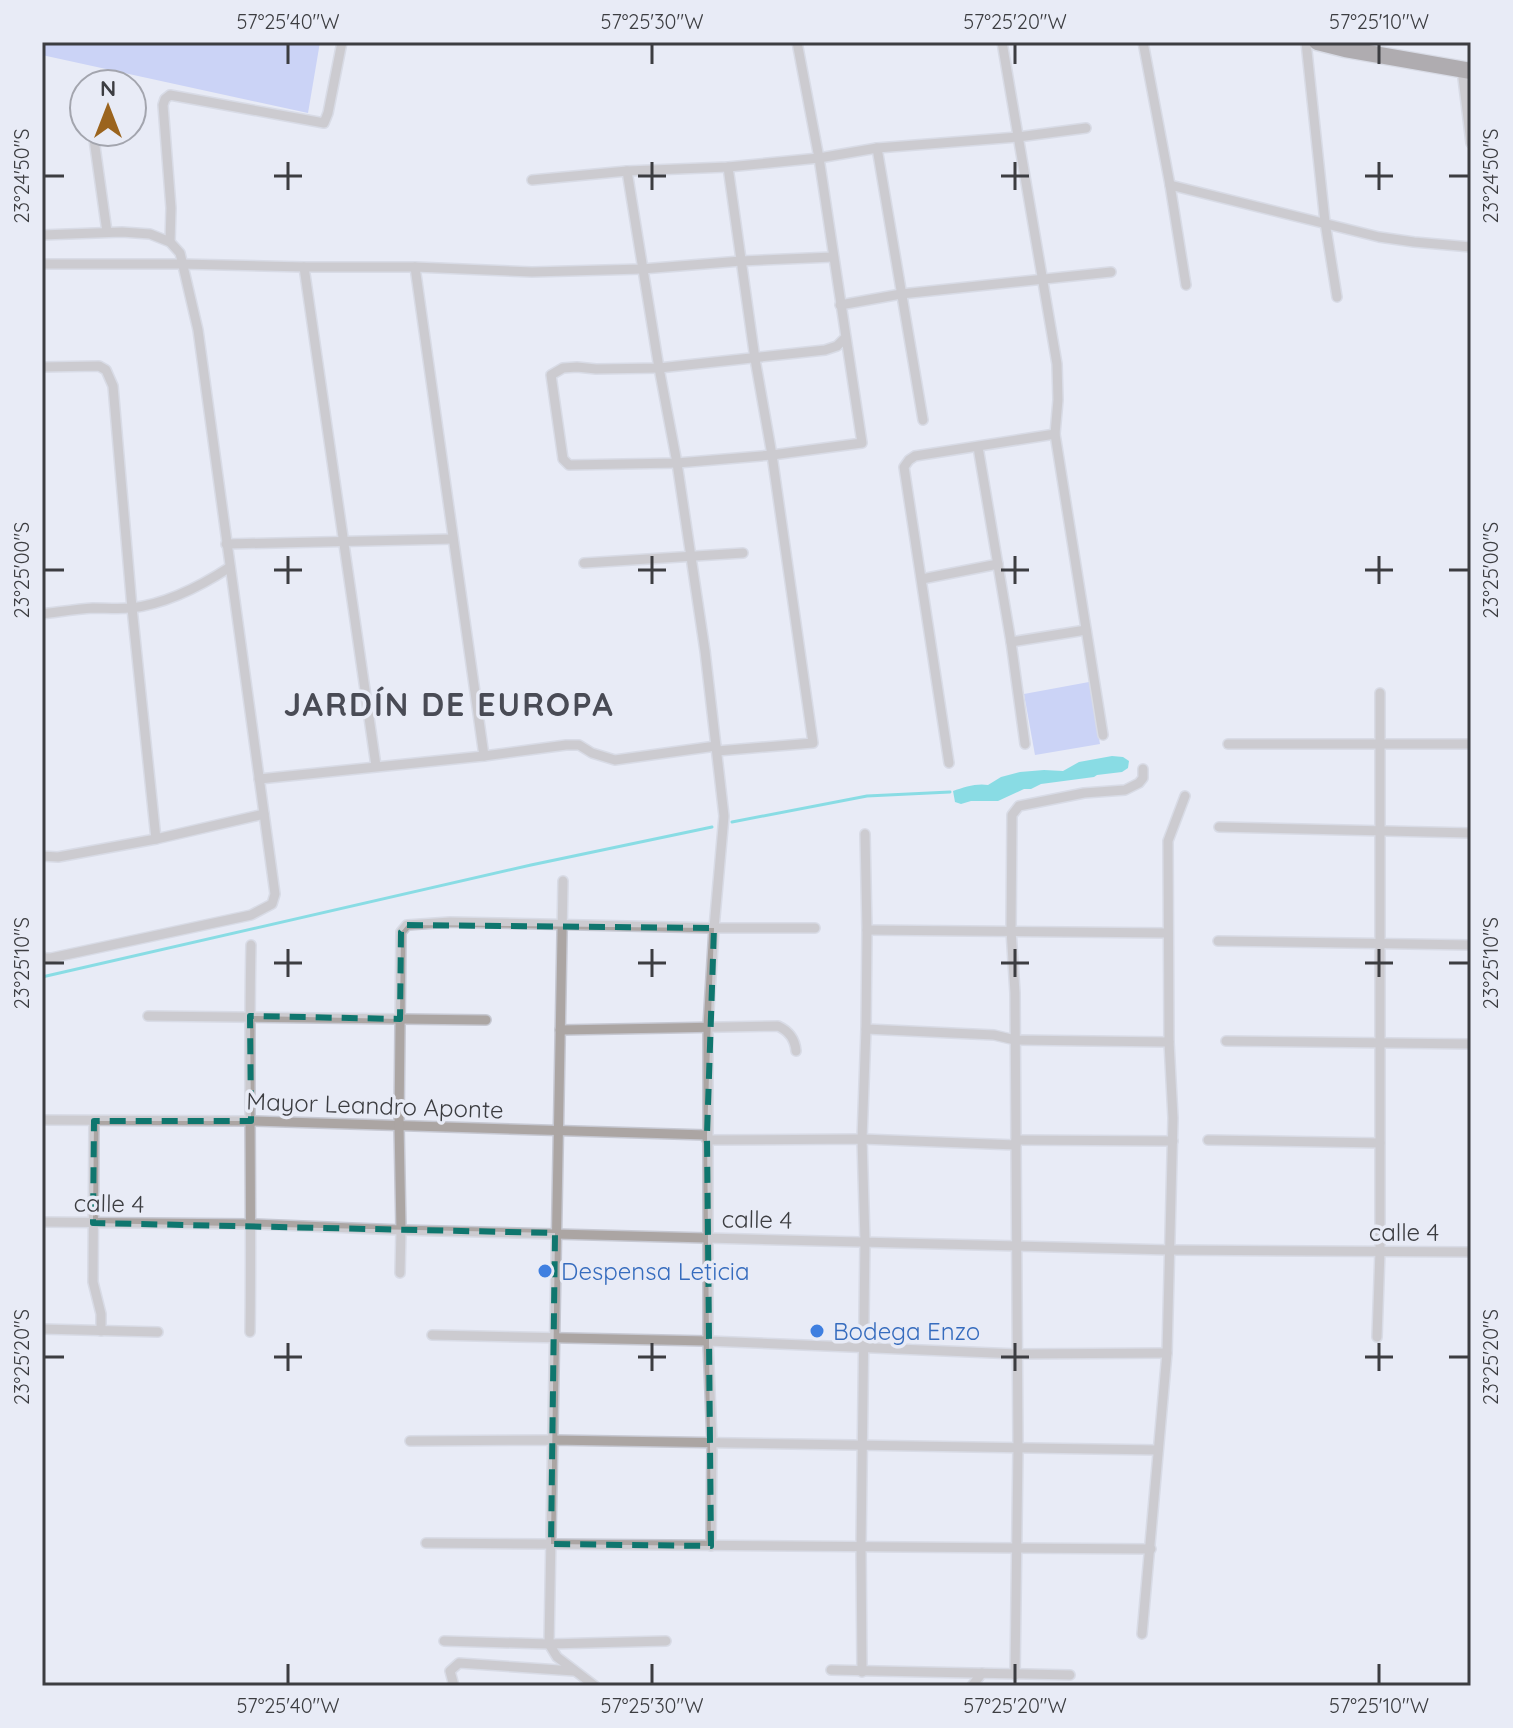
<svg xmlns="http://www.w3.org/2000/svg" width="1513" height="1728" font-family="Quicksand,sans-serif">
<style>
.green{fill:#a8b5f5}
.water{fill:#17cbcf}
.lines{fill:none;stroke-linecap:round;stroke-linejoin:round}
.stream{stroke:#17cbcf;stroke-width:3}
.minor-casing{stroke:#c6c8d2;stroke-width:12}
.trunk-casing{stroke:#c6c8d2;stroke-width:19}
.minor{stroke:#aba5a3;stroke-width:9}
.trunk{stroke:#6b615c;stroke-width:16}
.marked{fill:none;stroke:#0f766e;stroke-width:6;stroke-dasharray:16 10;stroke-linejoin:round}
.ticks{fill:none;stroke:#3c3d41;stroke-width:3}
.shop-dot{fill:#3f7fe0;stroke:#e8ebf6;stroke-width:3}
.labels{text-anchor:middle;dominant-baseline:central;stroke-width:7;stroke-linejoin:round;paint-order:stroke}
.street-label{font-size:24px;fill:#3c3d41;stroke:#e8ebf6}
.shop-label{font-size:24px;fill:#366cbe;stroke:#e8ebf6;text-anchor:start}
.district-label{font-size:32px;font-weight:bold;letter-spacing:2px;fill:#494b55;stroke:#e8ebf6}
.neatline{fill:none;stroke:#3c3d41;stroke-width:3}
.ticks-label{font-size:20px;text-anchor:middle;fill:#3c3d41}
</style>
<rect width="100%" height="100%" fill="#e8ebf6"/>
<!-- green -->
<g class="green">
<path d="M42,42h278l-12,71 -266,-58z"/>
<path d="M1089,682l11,62 -65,11 -11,-61z"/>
</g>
<!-- water -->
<path class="water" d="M1112,756l11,1 6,4 -1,7 -6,4 -25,3 -3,2 -53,7 -10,5h-7l-26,12h-27l-10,3 -6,-2 -2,-11c11,-4 24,-8 35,-6l13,-8 19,-5 24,-2 19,1 16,-9z"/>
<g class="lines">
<!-- stream -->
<g class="stream">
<path d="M732,822l135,-26 83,-4"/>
<path d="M42,977l489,-112 181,-38"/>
</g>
<!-- minor casing -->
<g class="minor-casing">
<g id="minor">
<path d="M797,42l22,116 27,179 -9,9 -12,4 -166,18 -63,1 -19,-2 -14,1 -12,7 12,84 6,6 108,-2 95,-8 90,-12 -16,-106"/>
<path d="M1002,42l55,322 1,36 -3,34 48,301"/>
<path d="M1143,42l27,143 16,100"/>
<path d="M1306,42l19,180 12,75"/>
<path d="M1462,70l9,73"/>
<path d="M86,83v1"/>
<path d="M93,132l14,100"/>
<path d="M877,148l46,272"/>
<path d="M627,171l32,197 18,95 28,188 19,165 -10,112 -6,98v315l4,102 -1,103"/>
<path d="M532,180l95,-9 101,-4 91,-9 58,-10 141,-11 68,-9"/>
<path d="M1170,185l209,52 35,5 57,5"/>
<path d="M42,235l80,-3 28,2 20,8 10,11 18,77 77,564 -3,10 -21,11 -200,43h-7l-2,-2"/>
<path d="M170,242l1,-34 -8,-103 2,-6 5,-4 154,28 4,-10 14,-71"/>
<path d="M42,264h139l123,3h111l117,5 110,-3 99,-8 92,-4"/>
<path d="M304,267l72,499"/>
<path d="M840,305l61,-11 210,-22"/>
<path d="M42,367l57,-1 7,4 7,16 19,222 24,231"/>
<path d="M978,447l33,195 14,102"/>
<path d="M226,544l227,-5"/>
<path d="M584,563l159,-10"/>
<path d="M922,579l76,-15"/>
<path d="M42,614c17,-2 34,-5 51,-6 12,0 25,1 38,0 35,-4 70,-22 99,-41"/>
<path d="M1011,642l75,-12"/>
<path d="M1228,744h243"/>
<path d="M717,751l96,-8 -41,-288 -17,-96 -27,-192"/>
<path d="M484,756l82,-11h13l13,8 23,7 101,-14"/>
<path d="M949,763l-45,-296 5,-7 6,-4 140,-22"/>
<path d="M259,779l225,-23 -69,-489"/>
<path d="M1219,827l252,6"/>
<path d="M42,856l16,1 98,-18 108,-25"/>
<path d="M563,881l-14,763 8,13 38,29"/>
<path d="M867,930l301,3"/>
<path d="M1218,941l253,4"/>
<path d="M148,1016l338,4"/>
<path d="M866,1029l128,6 21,5 154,2"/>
<path d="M560,1030l218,-4c11,5 17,13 18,25"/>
<path d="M1226,1041l245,3"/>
<path d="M42,1120l209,1 456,14"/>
<path d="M94,1121l-1,161 8,32v17"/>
<path d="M707,1140l155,-1 154,6"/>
<path d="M1016,1140l157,1"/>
<path d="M1208,1140l172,3"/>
<path d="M42,1222l209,2 150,6 769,20 301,2"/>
<path d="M400,1273l1,-43 -2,-105 2,-193 6,-7 43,-3 264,6h101"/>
<path d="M42,1329l116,3"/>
<path d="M250,1332c2,-129 -2,-258 1,-387"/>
<path d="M432,1335l276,6 309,13 150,-1"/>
<path d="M1377,1337l3,-86v-558"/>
<path d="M410,1441l142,-1 606,10"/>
<path d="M426,1543l725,6"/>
<path d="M1142,1634l25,-281 6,-235 -4,-76 -1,-201 17,-45"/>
<path d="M444,1641l105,3 117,-3"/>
<path d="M831,1670l239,5"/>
<path d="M862,1672l-1,-125 4,-306 -3,-102 4,-110 1,-99 -2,-96"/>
<path d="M1015,1675l3,-227 -3,-455 -4,-63 1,-115 7,-9 65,-13 41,-3 14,-7 4,-5v-9"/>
<path d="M454,1686l-4,-15 9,-8 115,8"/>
<path d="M972,1686l10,-13"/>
</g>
</g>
<!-- trunk casing -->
<g class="trunk-casing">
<path id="trunk" d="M1317,42l28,7 126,22"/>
</g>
<!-- minor -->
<use href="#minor" class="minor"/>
<!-- trunk -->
<use href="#trunk" class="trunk"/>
</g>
<!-- marked area -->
<path d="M0 0H1513V1728H0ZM407,925l307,3 -7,207 4,411 -160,-2 4,-311 -462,-10 1,-102h157l-1,-105 150,3 1,-87z" fill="#e8ebf6" fill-opacity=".55" fill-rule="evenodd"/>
<path class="marked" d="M407,925l307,3 -7,207 4,411 -160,-2 4,-311 -462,-10 1,-102h157l-1,-105 150,3 1,-87z"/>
<!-- ticks -->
<path class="ticks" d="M288,44v20M652,44v20M1015,44v20M1379,44v20M288,162v28M652,162v28M1015,162v28M1379,162v28M44,176h20M274,176h28M638,176h28M1001,176h28M1365,176h28M1449,176h20M288,556v28M652,556v28M1015,556v28M1379,556v28M44,570h20M274,570h28M638,570h28M1001,570h28M1365,570h28M1449,570h20M288,949v28M652,949v28M1015,949v28M1379,949v28M44,963h20M274,963h28M638,963h28M1001,963h28M1365,963h28M1449,963h20M288,1343v28M652,1343v28M1015,1343v28M1379,1343v28M44,1357h20M274,1357h28M638,1357h28M1001,1357h28M1365,1357h28M1449,1357h20M288,1664v20M652,1664v20M1015,1664v20M1379,1664v20"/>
<!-- markers -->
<g class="shop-dot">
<circle cx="545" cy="1271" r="8"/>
<circle cx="817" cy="1331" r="8"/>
</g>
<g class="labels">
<!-- street labels -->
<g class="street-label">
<text transform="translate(375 1105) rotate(2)">Mayor Leandro Aponte</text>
<text transform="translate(109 1203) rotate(1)">calle 4</text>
<text transform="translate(757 1219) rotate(1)">calle 4</text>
<text x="1404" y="1232">calle 4</text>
</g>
<!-- shop labels -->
<g class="shop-label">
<text x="561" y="1271">Despensa Leticia</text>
<text x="833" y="1331">Bodega Enzo</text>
</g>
<!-- district labels -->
<g class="district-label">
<text x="449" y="704">JARDÍN DE EUROPA</text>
</g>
</g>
<!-- border -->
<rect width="1513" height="1728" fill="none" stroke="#e8ebf6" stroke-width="88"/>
<!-- north arrow -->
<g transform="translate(108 108)"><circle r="38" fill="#e8ebf6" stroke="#a3a5ae" stroke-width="2"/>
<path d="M0-6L14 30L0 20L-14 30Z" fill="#9b641e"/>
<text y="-12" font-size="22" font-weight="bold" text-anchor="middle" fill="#3c3d41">N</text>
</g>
<rect x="44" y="44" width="1425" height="1640" class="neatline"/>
<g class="ticks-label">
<text x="288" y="29">57°25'40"W</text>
<text x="652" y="29">57°25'30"W</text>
<text x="1015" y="29">57°25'20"W</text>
<text x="1379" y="29">57°25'10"W</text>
<text transform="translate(22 176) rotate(-90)" y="7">23°24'50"S</text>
<text transform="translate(1491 176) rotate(-90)" y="7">23°24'50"S</text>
<text transform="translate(22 570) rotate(-90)" y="7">23°25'00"S</text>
<text transform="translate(1491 570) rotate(-90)" y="7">23°25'00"S</text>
<text transform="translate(22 963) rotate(-90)" y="7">23°25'10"S</text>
<text transform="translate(1491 963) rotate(-90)" y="7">23°25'10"S</text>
<text transform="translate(22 1357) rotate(-90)" y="7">23°25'20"S</text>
<text transform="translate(1491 1357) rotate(-90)" y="7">23°25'20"S</text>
<text x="288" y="1713">57°25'40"W</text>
<text x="652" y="1713">57°25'30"W</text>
<text x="1015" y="1713">57°25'20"W</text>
<text x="1379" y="1713">57°25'10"W</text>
</g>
</svg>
